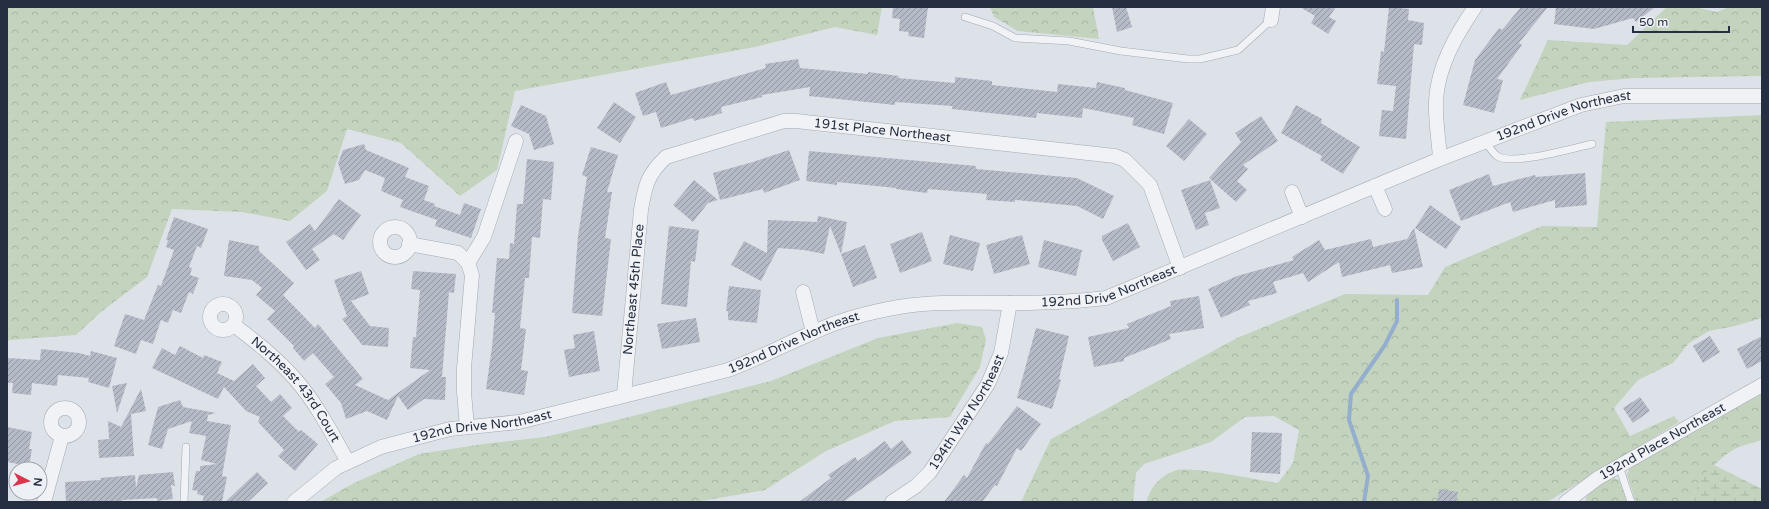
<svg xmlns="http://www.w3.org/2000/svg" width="1769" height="509" font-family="'Varela Round',sans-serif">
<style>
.forest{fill:url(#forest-crowns)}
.wetland{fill:url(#wetland-marsh)}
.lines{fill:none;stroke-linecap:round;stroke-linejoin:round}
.stream{stroke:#94afcd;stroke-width:4}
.building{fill:url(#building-hatch)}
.lane-casing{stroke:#a2a9b3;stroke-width:8}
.street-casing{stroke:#a2a9b3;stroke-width:15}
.lane{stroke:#f0f2f6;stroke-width:7}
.street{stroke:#f0f2f6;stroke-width:14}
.labels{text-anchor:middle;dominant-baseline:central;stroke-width:4;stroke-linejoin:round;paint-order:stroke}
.street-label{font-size:13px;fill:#252f41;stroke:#edf1f6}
</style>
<defs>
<pattern id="forest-crowns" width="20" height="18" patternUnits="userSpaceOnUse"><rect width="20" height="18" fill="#c3d3bd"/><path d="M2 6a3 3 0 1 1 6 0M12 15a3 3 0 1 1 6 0" fill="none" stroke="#a7b5a4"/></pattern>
<pattern id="wetland-marsh" width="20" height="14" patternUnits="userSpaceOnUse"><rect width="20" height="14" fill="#c3d3bd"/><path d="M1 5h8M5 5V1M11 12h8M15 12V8" fill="none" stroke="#a7b5a4"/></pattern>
<pattern id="building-hatch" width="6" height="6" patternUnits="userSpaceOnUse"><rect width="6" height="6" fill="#b4bbc6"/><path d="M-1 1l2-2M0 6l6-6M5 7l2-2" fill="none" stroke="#9298a2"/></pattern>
</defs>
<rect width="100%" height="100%" fill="#dde2e9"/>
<!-- forest -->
<g class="forest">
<path d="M7,7h875l-5,28 -42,-8 -80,20 -240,44 -18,79 -37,26 -59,-53 -54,-14 -20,62 -37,30 -48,-9 -70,-3 -25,68 -46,35 -25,23 -67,5 -2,3z"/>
<path d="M990,7h103l6,32 -81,-8 -24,-14z"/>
<path d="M1667,7h27l23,5 12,-5h33v69l-128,2 -45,4 -69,18 28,-60 79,5z"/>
<path d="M1762,115v203l-27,8 -26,5 -20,12 -16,20 -35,17 -24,28 16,28 44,-20 5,6 -132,80h-401c5,-14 12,-25 28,-31 16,-6 83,9 104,12l15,-20 6,-33 -25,-14 -29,1 -34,25 -67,22 -8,9 -3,29h-112l30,-63 186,-101 108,-44 83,1 17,-28 97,-41 55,1 9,-105z"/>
<path d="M957,323l25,4 4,13 -6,27 -30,50 -55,4 -69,30 -61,39 -70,12h-372l-1,-1 32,-18 65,-29 64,-10 62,-7 68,-16 158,-40 107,-43z"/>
<path d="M1762,394v46c-9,3 -21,5 -29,10 -19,12 -36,31 -42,52h-55l-9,-27 4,-10z"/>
<path d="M1613,477l6,3 8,22h-41c-1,-13 17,-19 27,-25z"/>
</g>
<!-- wetland -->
<path class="wetland" d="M1714,465l48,24v13h-71c4,-13 12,-28 23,-37z"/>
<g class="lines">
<!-- stream -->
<path class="stream" d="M1364,502l4,-26 -19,-56 2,-26 34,-49 12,-24v-21"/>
</g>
<!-- building -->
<g class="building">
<path d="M893,7h35l-4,31 -16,-2 1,-4 -10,-1 1,-12 -8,-1z"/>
<path d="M1112,7h14l6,20 -15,5z"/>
<path d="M1300,7h36l-7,10 7,4 -8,13 -17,-11 4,-7z"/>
<path d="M1389,7l20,2 -1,11 16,3 -2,22 -8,-1 -8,95 -27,-3 3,-26 11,1 3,-25 -19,-2 4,-33 3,1z"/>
<path d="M1521,7h27l-29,36 3,2 -25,34 6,1 -9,33 -31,-8 12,-45 24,-32 3,2z"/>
<path d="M1556,7h99l-19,15 -3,-4 -39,11 -40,-5z"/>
<path d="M798,59l2,9 68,6v-2l31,4 -1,2 57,5v-6l37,4v4l65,7 1,-8 38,4 1,-6 28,6v2l48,13 -9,31 -32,-9 2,-7 -51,-10 -1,10 -45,-5 -1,5 -84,-9v-3l-57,-4v3l-86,-9 1,-9 -48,8v2l-41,10 1,6 -28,8 -1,-3 -32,10 -5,-16 -13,4 -8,-23 31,-11 5,13 95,-27 -1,-4z"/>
<path d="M614,102l22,15 -16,26 -23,-15z"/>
<path d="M521,105l25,11 8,28 -20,6 -5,-16 -18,-8z"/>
<path d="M1296,105l26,14 -1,4 39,24 -17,27 -23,-14 2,-4 -41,-23z"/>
<path d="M1261,116l17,25 -35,24 5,4 -11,12 10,9 -11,12 -27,-24 32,-36 -6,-9z"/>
<path d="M1189,119l18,15 -23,27 -18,-15z"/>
<path d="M364,144l2,6 43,18 -4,9 24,9 -5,14 11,4 -1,2 26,9 4,-12 17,6 -10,29 -36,-12 2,-6 -37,-13 3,-7 -22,-9 4,-13 -20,-8 -6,10 -14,4 -7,-21 5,-13z"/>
<path d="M591,147l27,8 -11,37h5l-7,46 6,1 -9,77 -30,-3 6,-77 9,-59 -5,-2z"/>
<path d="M789,150l11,30 -36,13 -1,-4 -43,11 -7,-27 40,-11z"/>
<path d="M809,151l167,15v3l101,9 37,18 -11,23 -26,-13 -62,-6v2l-29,-2 1,-6 -59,-5 -1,4 -31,-4v-1l-59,-6v3l-31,-4z"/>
<path d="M527,159l27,3 -3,38 -8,-1 -3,39 -8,-1 -3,41h-4l-5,50 6,1 -5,41 7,1 -4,24 -38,-6 6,-42 3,-34h-3l5,-55 12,1 1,-16 4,1 3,-40h6z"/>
<path d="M1585,173l2,32 -32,3v-8l-42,12 -3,-10 -49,19 -12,-31 40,-16 4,12 42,-11 1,2z"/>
<path d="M694,180l24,20 -10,3 -15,19 -20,-17z"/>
<path d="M1210,180l10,28 -15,5 4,12 -13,5 -15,-40z"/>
<path d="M339,199l22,16 -18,25 -9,-6 -22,15 8,11 -14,10 -20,-28 24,-18 5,7z"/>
<path d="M1430,205l31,22 -15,22 -31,-21z"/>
<path d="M818,216l29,6 -6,32 -11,-28 -6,28 -20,-4 -26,-2 -17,33 -30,-16 13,-24 23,12 1,-33 49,2z"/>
<path d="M174,217l34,12 -7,19 -4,-2 -8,21 3,1 -2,7 9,3 -6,16 -4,-2 -8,21 -8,-3 -5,13 -7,-3 -8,24 -12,-4 -5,14 -22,-8 11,-32 19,6 14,-35 3,1 13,-36 -8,-3 2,-7h-2z"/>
<path d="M1128,223l12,24 -27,14 -11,-21v-4z"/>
<path d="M669,226l30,4 -4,32 -4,-1 -4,46 -26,-3z"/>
<path d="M1414,228l9,39 -31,6 -2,-8 -48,12 -3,-15 -31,20 -5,-9 -30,9 4,11 -29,8 2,4 -29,13 -13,-29 29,-13 57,-16 -2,-3 27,-17 6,10 46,-11 2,8 34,-8z"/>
<path d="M922,232l10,29 -32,12 -10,-29z"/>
<path d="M950,235l30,8 -7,28 -30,-7z"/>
<path d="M1022,235l8,29 -36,10 -8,-29z"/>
<path d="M229,240l30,6v5l35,32 -11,12 32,33 3,-4 45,55 -8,6 33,15 42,-30 -20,-2 3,-31h3l4,-47 -9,-1 2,-18 43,3 -2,19 -5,-1 -7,85h4l-1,23 -21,-1 -16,11 -10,-14 -11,24 -20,-9 -21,8 -5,-16 -16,-19 9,-7 -21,-24 -9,8 -11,-13 1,-2 -27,-27 8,-8 -19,-16 6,-7 -10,-8 -28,-4z"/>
<path d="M1044,240l38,10 -6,26 -38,-9z"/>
<path d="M865,245l12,33 -24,9 -12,-33z"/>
<path d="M361,271l8,23 -18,7 19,25 19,2 -1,19 -26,-2 -20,-26 5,-3 -13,-36z"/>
<path d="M729,286l32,4 -4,33 -29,-3v-9h-2z"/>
<path d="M1199,296l5,32 -35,6 2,5 -47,19v3l-30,6 -6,-30 41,-9 -2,-4 44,-18 -1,-5z"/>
<path d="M696,318l4,24 -38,7 -5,-25z"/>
<path d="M1036,328l33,8 -10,43 2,1 -9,29 -35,-11z"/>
<path d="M594,331l6,40 -31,6 -5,-27 11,-2 -2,-13z"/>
<path d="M1710,336l10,16 -17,11 -10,-17z"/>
<path d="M1762,336v25l-15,8 -10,-20z"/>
<path d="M180,346l23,12 1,-3 18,7 -5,11 17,8 19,-17 12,14 -9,8 15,16 9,-8 12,14 -9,8 16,16 2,-2 17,14 -23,27 -17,-15 6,-6 -26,-28 2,-5 -14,-6 -22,-24 -6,12 -66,-31 10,-20 13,7z"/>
<path d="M41,349l38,4 11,3 1,-5 26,7 -8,30 -21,-6 1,-4 -31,-3 -1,11 -25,-3 -1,12 -19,-2 1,-10h-6v-25l33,2z"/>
<path d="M127,383l-10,30 -5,-27z"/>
<path d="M141,389l5,22 -15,3 3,42 -35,2 -1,-18 11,-1 -1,-18 13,6z"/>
<path d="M1640,397l10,14 -17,12 -10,-15z"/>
<path d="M180,400l3,7 33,6 -8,2 -1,6 24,4 -9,51 5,1 -5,25h-20l2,-6 -7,-2 1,-3 -6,-1 4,-19h4v-5l17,-2 -16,-4 5,-24 -17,-3 3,-12 -24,8 -6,20 -14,-4 10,-38z"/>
<path d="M1017,406l24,18 -20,27 -4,-3 -20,38 -2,-1 -13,17h-38l20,-27 3,3 19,-35 2,1z"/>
<path d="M7,427l25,5 -3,17h3l-3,17 -22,-4z"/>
<path d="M1252,432l30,1 -2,41 -30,-2z"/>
<path d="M902,440l10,13 -69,49h-44l32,-24 -3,-3 27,-18 3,4 27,-20 6,8z"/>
<path d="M173,472l2,14 -4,-1 2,14 -16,2v-3l-35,2v2h-56l-1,-20 36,-2 -1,-2 35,-3 1,13 3,-13z"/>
<path d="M257,472l11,11 -20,19h-23z"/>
<path d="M1439,489l19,3 -2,10h-19z"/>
</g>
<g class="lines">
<!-- lane casing -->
<g class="lane-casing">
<g id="lane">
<path d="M965,17l28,9 22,12 54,3 52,10 67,8h12l38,-9 33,-30"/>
<path d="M1485,142c4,4 8,11 12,14 15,10 76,-8 95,-12"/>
<path d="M1619,466l12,36"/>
<path d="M184,502l2,-55"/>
</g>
</g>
<!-- street casing -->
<g class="street-casing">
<g id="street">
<path d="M1271,20l2,-13"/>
<path d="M1440,159c-1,-19 -5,-39 -4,-59 2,-34 20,-65 39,-93"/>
<path d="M1375,186l10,23"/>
<path d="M1292,192l10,25"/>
<circle cx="395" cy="242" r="15"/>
<path d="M409,244l49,9 10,10 4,12 -8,93v24l3,35"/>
<path d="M468,263l16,-26 32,-96"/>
<path d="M803,292l10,40"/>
<circle cx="223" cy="317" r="13"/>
<path id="s1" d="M234,325c22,17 44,34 62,55 21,24 36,54 52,82"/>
<path id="s2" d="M624,395l17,-185c4,-24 6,-35 25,-53l118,-36h12l319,35 10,4 25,25 30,83"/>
<circle cx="65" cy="422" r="14"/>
<path d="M44,502l18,-66"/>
<path id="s3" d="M294,502l42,-34 45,-21 69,-18 69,-7 209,-52c29,-11 56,-25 84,-37 27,-13 58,-21 87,-26 36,-6 73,-4 109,-4 33,0 66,-1 98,-5l334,-139 141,-54 43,-9h138"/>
<path id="s4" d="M892,502l24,-16 14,-14 58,-88 13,-31 9,-50"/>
<path id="s5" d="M1566,502l32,-24 164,-93"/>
</g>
</g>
<!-- lane -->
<use href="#lane" class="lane"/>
<!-- street -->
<use href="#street" class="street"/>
</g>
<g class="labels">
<!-- street labels -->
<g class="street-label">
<text stroke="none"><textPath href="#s3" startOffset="1343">192nd Drive Northeast</textPath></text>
<text stroke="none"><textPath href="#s2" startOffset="468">191st Place Northeast</textPath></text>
<text stroke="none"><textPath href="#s3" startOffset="855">192nd Drive Northeast</textPath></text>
<text stroke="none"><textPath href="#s2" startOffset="106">Northeast 45th Place</textPath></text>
<text stroke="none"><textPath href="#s3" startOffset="531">192nd Drive Northeast</textPath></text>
<text stroke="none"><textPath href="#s1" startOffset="90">Northeast 43rd Court</textPath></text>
<text stroke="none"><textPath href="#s4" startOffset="119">194th Way Northeast</textPath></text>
<text stroke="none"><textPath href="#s3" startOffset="207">192nd Drive Northeast</textPath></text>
<text stroke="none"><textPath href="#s5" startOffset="114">192nd Place Northeast</textPath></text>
</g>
</g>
<!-- border -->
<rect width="1769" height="509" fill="none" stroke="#252f41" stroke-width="16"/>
<!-- north arrow -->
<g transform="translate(28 481) rotate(96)"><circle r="19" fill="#edf1f6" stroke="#9da3ae"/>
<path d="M0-3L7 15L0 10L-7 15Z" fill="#db344d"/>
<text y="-6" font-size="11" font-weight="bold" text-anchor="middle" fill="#252f41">N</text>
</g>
<!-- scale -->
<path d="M1633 26v6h96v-6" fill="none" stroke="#252f41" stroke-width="2"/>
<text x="1639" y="26" font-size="12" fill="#252f41" stroke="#edf1f6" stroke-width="3" paint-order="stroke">50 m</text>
</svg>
